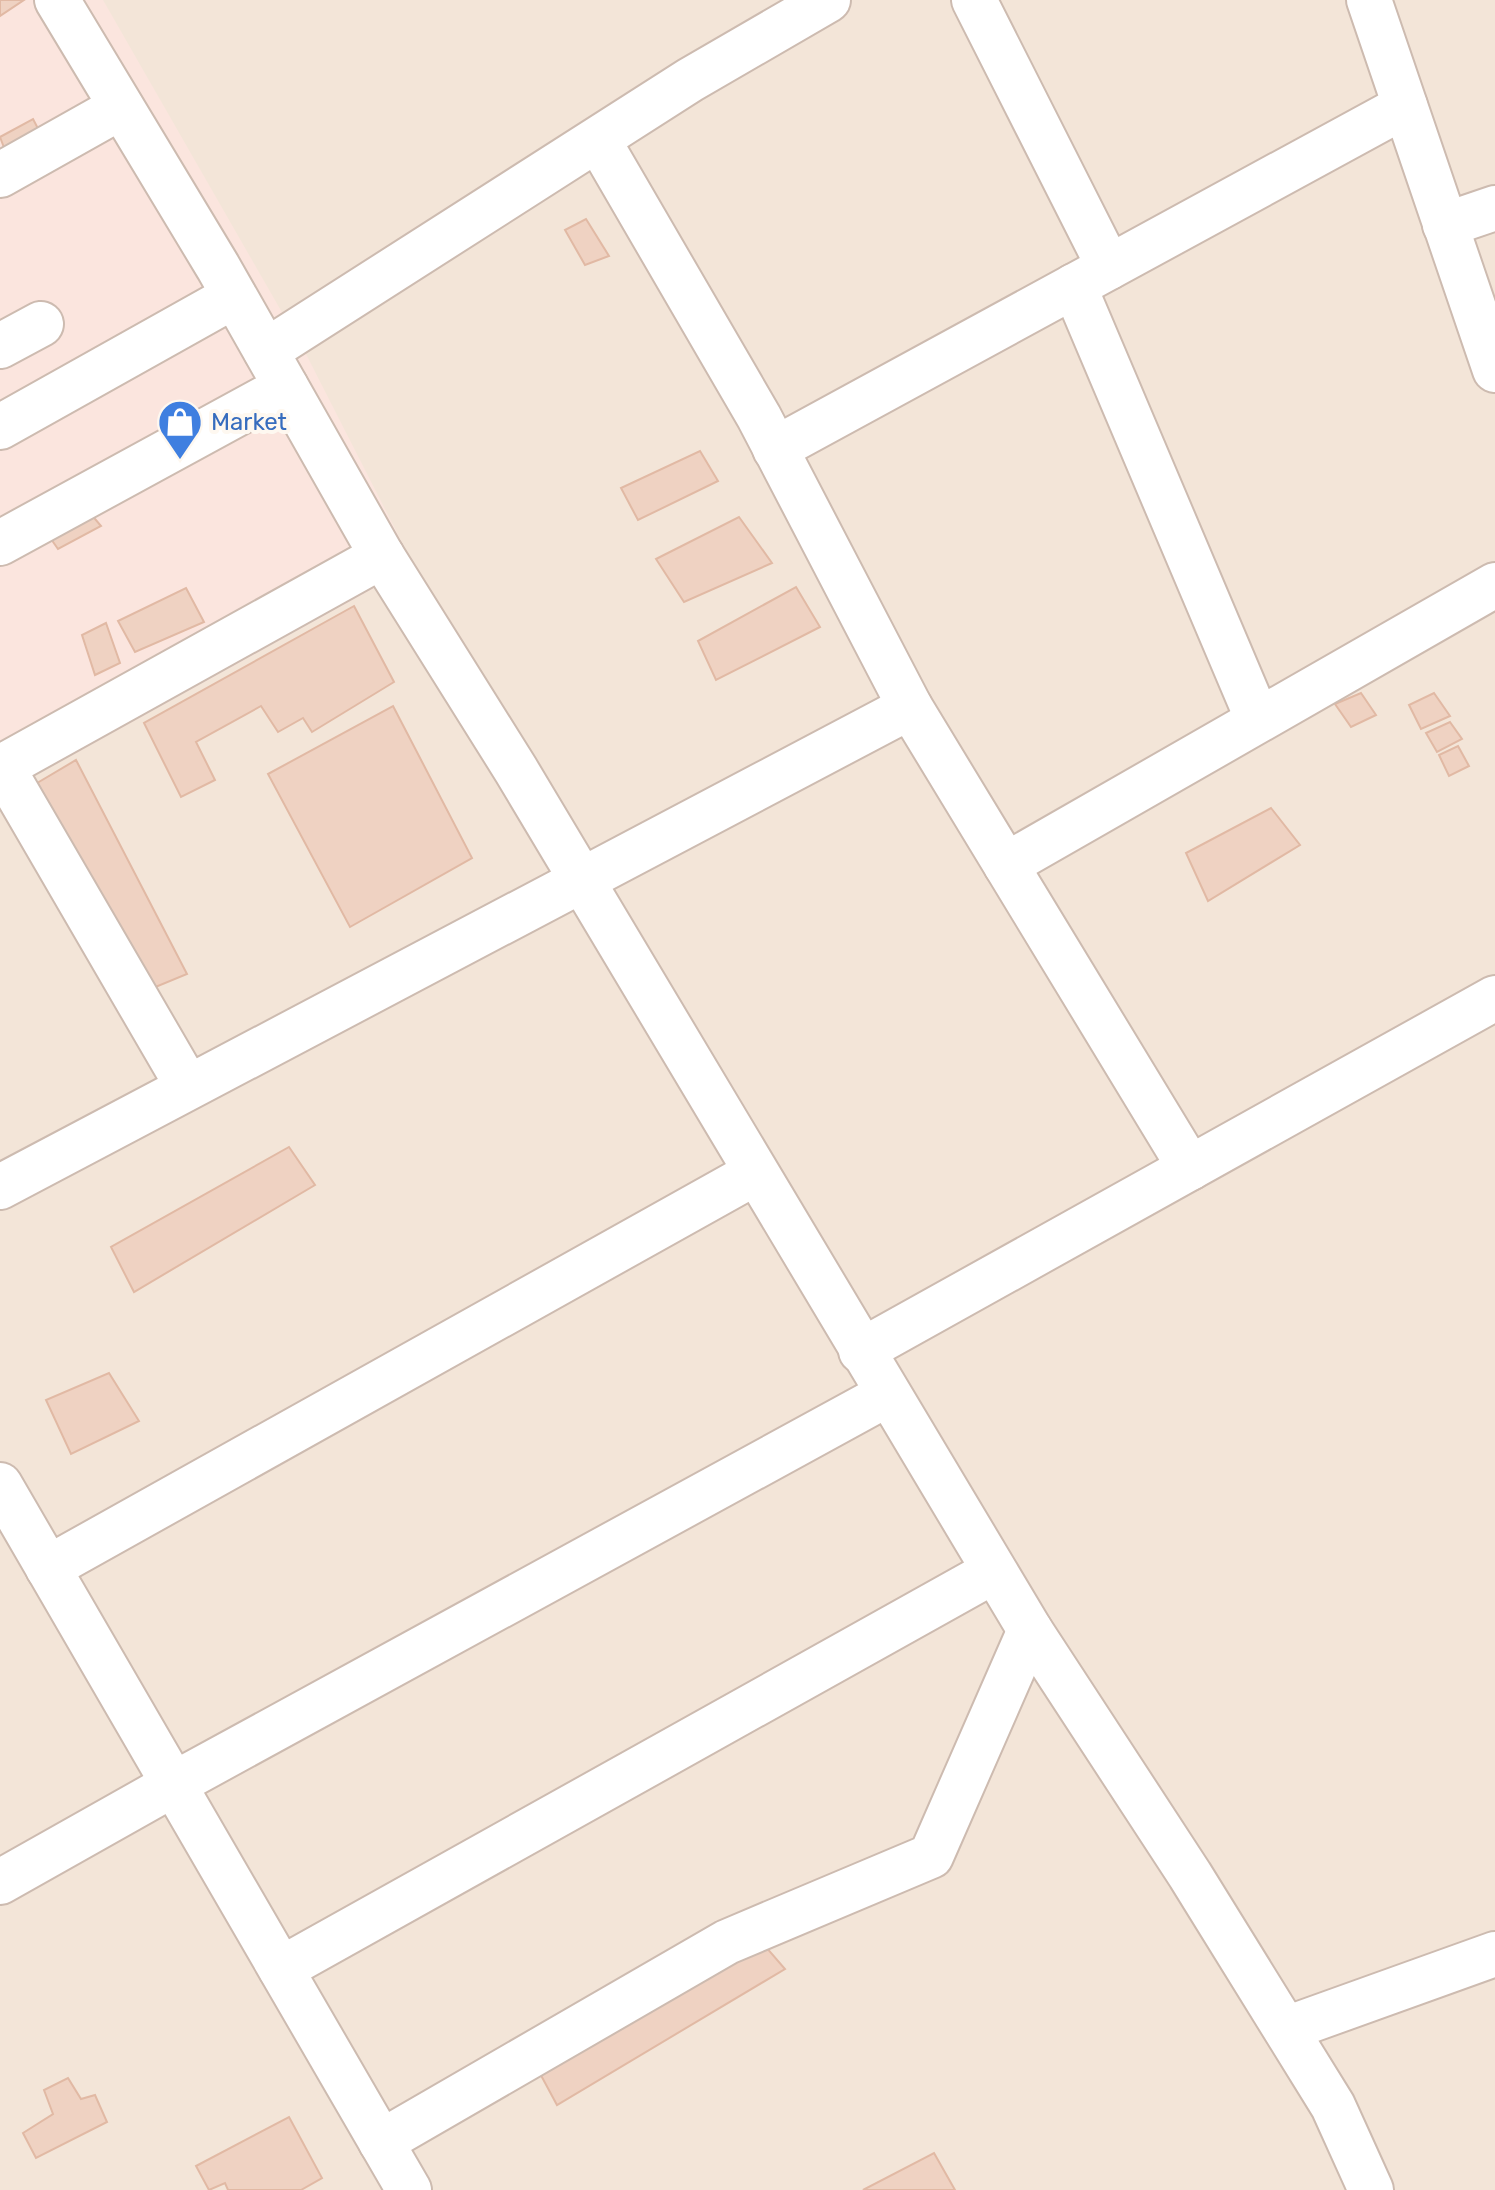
<svg xmlns="http://www.w3.org/2000/svg" width="1495" height="2190" font-family="Rubik,sans-serif">
<style>
.residential{fill:#f3e5d8}
.commercial{fill:#fbe5de}
.building{fill:#efd2c2;stroke:#e1b9a4;stroke-width:2}
.lines{fill:none;stroke-linecap:round;stroke-linejoin:round}
.minor-casing{stroke:#cdbbb0;stroke-width:48}
.tertiary-casing{stroke:#cdbbb0;stroke-width:48}
.minor{stroke:#fff;stroke-width:44}
.tertiary{stroke:#fff;stroke-width:44}
.labels{text-anchor:middle;dominant-baseline:central;stroke-width:8;stroke-linejoin:round;paint-order:stroke}
.shop-label{font-size:24px;fill:#366cbe;stroke:#fef8f0;text-anchor:start}
</style>
<rect width="100%" height="100%" fill="#fbf4e9"/>
<!-- residential -->
<rect class="residential" x="0" y="0" width="1495" height="2190"/>
<!-- commercial -->
<path class="commercial" d="M0,0h103l204,356 107,210 -414,229z"/>
<!-- building -->
<g class="building">
<path d="M0,0h24l-24,16z"/>
<path d="M33,119l11,21 -36,18 -8,-21z"/>
<path d="M586,219l23,37 -24,9 -20,-35z"/>
<path d="M700,451l18,30 -80,39 -17,-32z"/>
<path d="M85,507l16,19 -43,23 -16,-23z"/>
<path d="M739,517l33,46 -88,39 -28,-43z"/>
<path d="M796,587l24,40 -104,53 -18,-39z"/>
<path d="M186,588l18,34 -69,30 -17,-31z"/>
<path d="M354,606l40,76 -82,50 -9,-14 -25,14 -17,-26 -65,36 19,38 -34,17 -37,-74z"/>
<path d="M106,623l14,40 -25,12 -13,-40z"/>
<path d="M1361,693l15,22 -25,12 -16,-23z"/>
<path d="M1434,693l16,23 -29,13 -12,-24z"/>
<path d="M393,706l79,152 -122,69 -82,-153z"/>
<path d="M1450,722l12,17 -25,13 -11,-19z"/>
<path d="M1458,746l11,20 -20,10 -10,-21z"/>
<path d="M76,760l111,214 -46,19 -114,-204z"/>
<path d="M1271,808l29,37 -92,56 -22,-48z"/>
<path d="M289,1147l26,38 -181,107 -23,-45z"/>
<path d="M109,1373l30,48 -68,33 -25,-54z"/>
<path d="M752,1931l33,38 -228,136 -27,-50z"/>
<path d="M68,2078l13,21 14,-4 12,27 -71,36 -13,-25 30,-19 -9,-24z"/>
<path d="M289,2117l33,61 -21,12h-73l-3,-7 -16,7 -13,-24z"/>
<path d="M934,2153l21,37h-92z"/>
</g>
<g class="lines">
<!-- minor casing -->
<g class="minor-casing">
<g id="minor">
<path d="M974,0l135,267"/>
<path d="M598,140l161,277 151,290 280,461"/>
<path d="M0,175l121,-68"/>
<path d="M1445,225l50,-17"/>
<path d="M1074,286l184,434"/>
<path d="M0,346l41,-22"/>
<path d="M0,427l234,-131"/>
<path d="M775,449l630,-343"/>
<path d="M0,543l286,-156"/>
<path d="M2,767l186,320"/>
<path d="M0,768l382,-212"/>
<path d="M1006,865l489,-280"/>
<path d="M0,1187l910,-480"/>
<path d="M861,1351l634,-353"/>
<path d="M0,1485l409,705"/>
<path d="M48,1568l707,-395"/>
<path d="M0,1882l174,-98 714,-390"/>
<path d="M281,1969l713,-398"/>
<path d="M1286,2029l209,-75"/>
<path d="M381,2142l346,-200 204,-86 99,-226"/>
</g>
</g>
<!-- tertiary casing -->
<g class="tertiary-casing">
<g id="tertiary">
<path d="M57,0l161,267 164,289 134,214 514,860 160,245 143,231 38,84"/>
<path d="M1369,0l126,370"/>
<path d="M266,351l424,-271 138,-80"/>
</g>
</g>
<!-- minor -->
<use href="#minor" class="minor"/>
<!-- tertiary -->
<use href="#tertiary" class="tertiary"/>
</g>
<!-- icons -->
<defs>
<g id="shop-pin" transform="scale(2.3)"><path d="M0 17L-7.5 6A9.5 9.5 0 1 1 7.5 6Z" fill="#3f7fe0" stroke="#fef8f0"/><path d="M-5-2.5h2.3a2.7 3.5 0 0 1 5.4 0H5L5.5 6h-11ZM-1.5-2.5h3a1.5 2.3 0 0 0-3 0Z" fill="#fff"/></g>
</defs>
<g fill-rule="evenodd">
<use href="#shop-pin" x="180" y="422"/>
</g>
<g class="labels">
<!-- shop labels -->
<g class="shop-label">
<text x="211" y="422">Market</text>
</g>
</g>
</svg>
